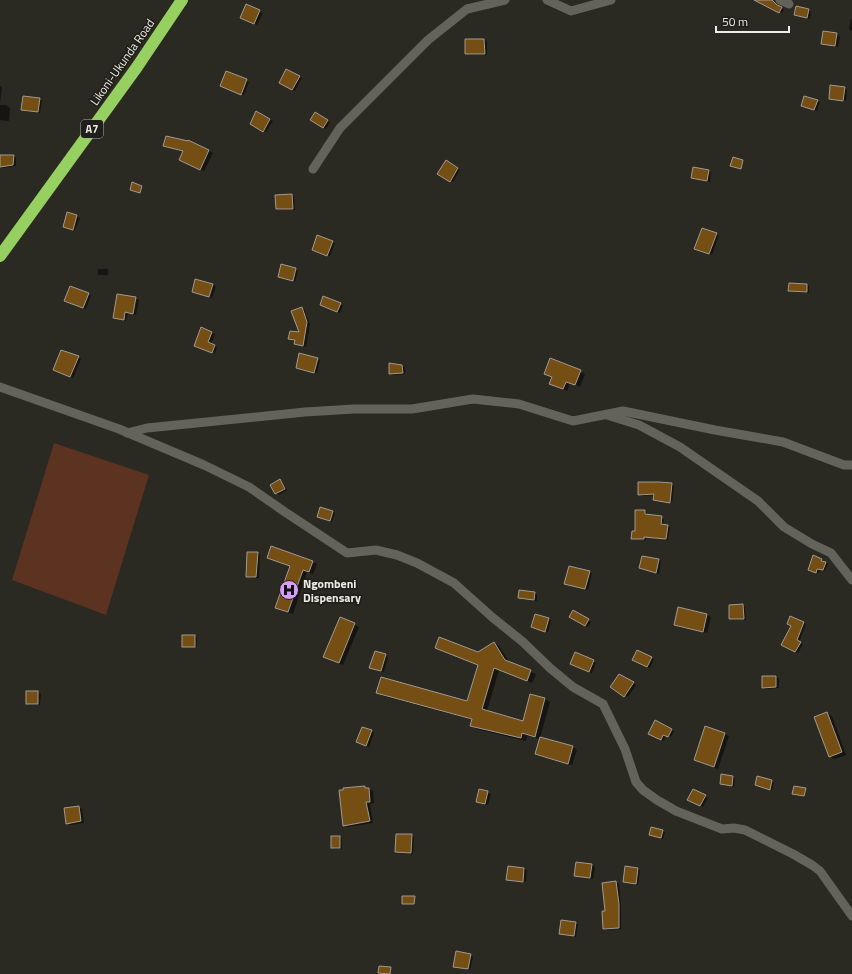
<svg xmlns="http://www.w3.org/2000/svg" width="852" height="974" font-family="'Titillium Web',sans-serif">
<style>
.green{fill:#5c3221}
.shadow{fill:#0007}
.building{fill:#754e14;stroke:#a09a93}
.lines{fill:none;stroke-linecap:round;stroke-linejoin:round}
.street{stroke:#64635b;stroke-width:9}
.highway{stroke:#96d060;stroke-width:12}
.labels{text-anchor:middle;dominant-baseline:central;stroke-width:3.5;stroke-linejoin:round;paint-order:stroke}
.shield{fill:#201f19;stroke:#b0afaa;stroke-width:1}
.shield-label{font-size:11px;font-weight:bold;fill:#edede8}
.street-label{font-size:12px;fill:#edede8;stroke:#201f19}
.poi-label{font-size:12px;font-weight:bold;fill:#edede8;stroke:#201f19;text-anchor:start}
</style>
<rect width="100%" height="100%" fill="#2a2922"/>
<!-- green -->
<path class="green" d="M54,443l95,32 -43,140 -94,-35z"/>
<!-- shadow -->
<g class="shadow">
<path d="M766,0h4l14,10 -2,3 -18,-9z"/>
<path d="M246,5l17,8 -6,12 -13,-6z"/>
<path d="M809,10l2,2 -1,7 -15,-4z"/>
<path d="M851,19l1,1v11l-3,-2z"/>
<path d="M824,32l16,4 -2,11 -15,-4z"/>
<path d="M484,40l3,1v14h-18l-3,-1z"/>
<path d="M287,70l15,8 -7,13 -15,-9z"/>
<path d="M227,73l22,9 -5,13 -20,-8z"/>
<path d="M0,86l2,1 -2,16z"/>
<path d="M845,88l2,2 -1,11 -14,-1 -2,-2z"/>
<path d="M39,99l3,2 -2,12 -15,-2 -3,-2z"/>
<path d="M817,101l3,1 -3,9 -12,-4z"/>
<path d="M0,105h6l4,3 -1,13 -9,-1z"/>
<path d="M257,113l16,8 -7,11 -15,-8z"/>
<path d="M315,114l15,8 -4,7 -15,-9z"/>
<path d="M189,141l24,12 -9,18 -20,-9v-10l-20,-6z"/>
<path d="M14,156l2,1v9l-13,2 -2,-2z"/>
<path d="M446,162l14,8 -7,12 -15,-9z"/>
<path d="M709,171l2,1 -1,10 -18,-4z"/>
<path d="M292,195l2,2 1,13h-15l-3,-1z"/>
<path d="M68,214l12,4 -5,12 -8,-2z"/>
<path d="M716,234l3,1 -7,20 -14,-5z"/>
<path d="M332,242l3,1 -5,13 -14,-5z"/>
<path d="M282,265l16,6 -3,11 -14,-4z"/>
<rect x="98" y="269" width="10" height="6"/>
<path d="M196,280l20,6 -4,12 -19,-6z"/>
<path d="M807,285l2,1v7l-17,-1 -3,-1z"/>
<path d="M89,294l2,1 -5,14 -18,-7z"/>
<path d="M118,295l21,5 -3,15 -8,-2 -2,8 -12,-4z"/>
<path d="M340,304l3,1 -3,8 -17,-7z"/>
<path d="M302,308l2,1 6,15 -4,23 -9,-2 -2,-1v-3l-6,-3 12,-5z"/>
<path d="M202,329l13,5 -4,10 6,3 -2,6 -17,-6z"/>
<path d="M78,357l3,2 -8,19 -16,-7z"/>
<path d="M317,359l3,1 -3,13 -20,-5z"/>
<path d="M550,359l35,15 -5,13 -10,-4 -3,8 -16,-7 2,-7z"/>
<path d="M390,364l15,3v7l-12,1 -3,-2z"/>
<path d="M280,480l2,2 5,8 -8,5 -3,-2z"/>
<path d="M672,484l2,2 -2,17 -15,-2 -3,-1v-5l-12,1 -3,-2z"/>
<path d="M645,511l2,1v4l17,3 -1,6 7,2 -2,13 -22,-3v3l-11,-1 -3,-1z"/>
<path d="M333,512l2,1 -3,9 -14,-5z"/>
<path d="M258,553l2,2 -1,23h-9l-3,-2z"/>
<path d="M659,560l2,1 -2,13 -11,-4z"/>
<path d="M822,560l6,4 -3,7 -5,-2 -1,4 -7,-2z"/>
<path d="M312,562l5,2 -4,10 -6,-2 -14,42 -12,-4 10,-44z"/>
<path d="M590,572l2,1 -4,17 -22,-6z"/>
<path d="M535,593l2,1v7l-15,-2 -2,-1z"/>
<path d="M743,605l2,2 1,13h-13l-3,-1z"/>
<path d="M573,612l18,10 -3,5 -18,-10z"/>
<path d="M707,615l4,2 -4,16 -27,-6 -5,-3z"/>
<path d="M341,618l18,9 -16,38 -14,-6z"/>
<path d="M549,619l2,1 -3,12 -16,-5z"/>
<path d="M803,623l3,1 -7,18 4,2 -5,9 -15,-8z"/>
<path d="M194,636l3,1v10h-11l-3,-1z"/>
<path d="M494,643l5,3 11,17 26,11 -4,9 -33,-13 -12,41 36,11 8,-27 14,4 5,3 -10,36 33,9 4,3 -5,15 -32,-9 -4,-2 4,-15 -13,-3 -1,5 -50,-12 -5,-3 2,-6 -90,-24 -6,-3 91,9 11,-37 -43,-17 42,5z"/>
<path d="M637,651l17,8 -4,9 -17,-9z"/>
<path d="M375,652l13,5 -4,15 -11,-3z"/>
<path d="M575,653l21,10 -4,10 -19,-8z"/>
<path d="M620,675l16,10 -8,12 -16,-10z"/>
<path d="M776,677l3,1v10l-13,1 -3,-2z"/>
<path d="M27,692h11l3,2 -1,11h-11l-2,-2z"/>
<path d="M827,713l5,3 14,39 -12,4 -4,-3z"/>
<path d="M656,722l18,9 -3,6 -5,-2 -2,6 -14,-8z"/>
<path d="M371,731l3,2 -5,14 -9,-4z"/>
<path d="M725,734l4,2 -11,33 -23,-9z"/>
<path d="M733,777l2,2 -1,8 -13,-3z"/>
<path d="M758,777l16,6 -2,7 -16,-5z"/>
<path d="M364,787l9,4 1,12 -4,1 3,19 -26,4 -3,-2z"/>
<path d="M693,790l15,8 -5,9 -14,-7z"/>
<path d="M480,791l11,3 -3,11 -11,-3z"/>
<path d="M79,807l3,2 2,14 -14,2 -3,-2z"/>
<path d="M662,831l3,1 -2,7 -13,-4z"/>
<path d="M412,835l2,2 -1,17 -14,-1 -3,-2z"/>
<path d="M339,837l3,1v11h-8l-2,-1z"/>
<path d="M592,865l3,2 -2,12 -18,-4z"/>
<path d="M509,867l15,2 3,1 -1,12 -16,-1 -3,-1z"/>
<path d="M638,869l2,1 -2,15 -14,-3z"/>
<path d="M616,882l3,2 2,22v23l-14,1 -3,-2 2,-16z"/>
<path d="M575,923l3,1 -2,13 -16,-3z"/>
<path d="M470,955l3,2 -3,13 -16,-4z"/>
</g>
<!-- building -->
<g class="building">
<path d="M754,0h18l5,5 5,2 -3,6z"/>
<path d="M246,4l14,6 -6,14 -14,-6z"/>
<path d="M796,6l13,3 -2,9 -13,-3z"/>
<path d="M823,31l14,2 -2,13 -14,-2z"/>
<path d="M465,39h19l1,15h-20z"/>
<path d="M286,69l14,7 -8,14 -13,-7z"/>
<path d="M226,71l21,8 -6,16 -21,-9z"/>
<path d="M830,85l15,2 -2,14 -14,-2z"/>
<path d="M23,96l17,2 -2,14 -17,-2z"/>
<path d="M804,96l14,4 -4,10 -13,-4z"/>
<path d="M256,111l14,8 -7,13 -13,-8z"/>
<path d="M315,112l13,8 -5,8 -13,-8z"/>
<path d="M166,136l22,5v-1l21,10 -9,20 -21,-10 4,-9 -20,-5z"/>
<path d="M0,155h14l-1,10 -13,2z"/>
<path d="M733,157l10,3 -2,9 -11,-3z"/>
<path d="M446,160l12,8 -8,14 -13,-8z"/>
<path d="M693,167l16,3 -2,11 -16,-3z"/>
<path d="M132,182l10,4 -2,7 -10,-3z"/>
<path d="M292,194l1,15h-17l-1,-14z"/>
<path d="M67,212l10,3 -4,15 -10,-3z"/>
<path d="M702,228l15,5 -8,21 -15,-5z"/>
<path d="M317,235l16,6 -6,15 -15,-6z"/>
<path d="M281,264l15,4 -3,13 -15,-4z"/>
<path d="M195,279l18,5 -4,13 -17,-5z"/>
<path d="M789,283l18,1v8l-19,-1z"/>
<path d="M70,286l19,7 -6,15 -19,-7z"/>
<path d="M117,294l19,3 -3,17 -8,-2 -1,8 -11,-2z"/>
<path d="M323,296l18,7 -4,9 -17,-7z"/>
<path d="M302,307l5,15 -4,24 -9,-2 1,-4 -7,-1 2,-8 9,1 -8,-21z"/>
<path d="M201,327l11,5 -4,10 7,3 -3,8 -18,-7z"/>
<path d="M61,350l18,6 -9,21 -17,-7z"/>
<path d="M299,353l19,5 -4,15 -18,-5z"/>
<path d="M550,358l31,12 -6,15 -9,-3 -3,7 -14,-5 3,-7 -8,-3z"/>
<path d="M389,363l13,2 1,8 -14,1z"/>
<path d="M280,479l5,10 -10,5 -5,-9z"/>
<path d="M638,482h21l13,1 -2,20 -17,-3 1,-6 -16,1z"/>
<path d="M320,507l13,4 -3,10 -13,-4z"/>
<path d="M635,510h10v4l17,2 -1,8 7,1 -2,14 -22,-2v2h-13l1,-8h3z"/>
<path d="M271,546l42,15 -4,11 -6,-2 -15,42 -13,-4 15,-42 -23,-8z"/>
<path d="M247,552h11l-2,25h-10z"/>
<path d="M813,555l9,4 -1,2 5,1 -3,8 -6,-1 -1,4 -8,-3z"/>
<path d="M642,556l17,3 -3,14 -17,-5z"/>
<path d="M569,566l21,5 -5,18 -21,-5z"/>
<path d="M519,590l16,2 -1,8 -16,-2z"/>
<path d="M743,604l1,15h-15v-14z"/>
<path d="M678,607l29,7 -4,18 -29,-7z"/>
<path d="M573,610l16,9 -4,7 -16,-9z"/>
<path d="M535,614l14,4 -4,14 -14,-5z"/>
<path d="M790,616l14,6 -7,18 4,2 -6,10 -14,-7 10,-19 -4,-2z"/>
<path d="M340,617l15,6 -16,40 -16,-6z"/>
<rect x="182" y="635" width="13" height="12"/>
<path d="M439,637l39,15 16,-10 11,18 26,10 -4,11 -33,-13 -12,41 41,12 7,-27 15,4 -10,39 -13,-4 -1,5 -51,-12 2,-7 -96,-26 5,-16 86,24 11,-36 -43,-17z"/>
<path d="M637,650l15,7 -5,10 -15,-7z"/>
<path d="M375,651l11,3 -5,17 -12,-3z"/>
<path d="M575,652l19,8 -5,12 -19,-8z"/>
<path d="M619,674l15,8 -10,15 -14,-10z"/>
<path d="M762,676h14v11l-14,1z"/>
<rect x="26" y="691" width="12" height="13"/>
<path d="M827,712l15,40 -13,5 -15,-40z"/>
<path d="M655,720l17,9 -4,8 -5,-2 -2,5 -13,-6z"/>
<path d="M705,726l20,7 -11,34 -20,-7z"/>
<path d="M362,727l10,3 -6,16 -10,-4z"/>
<path d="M540,737l33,9 -5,18 -33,-10z"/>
<path d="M721,774l12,2 -1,10 -12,-2z"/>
<path d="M757,776l15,4 -2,10 -15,-5z"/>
<path d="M365,786v2h4l1,14h-4l4,19 -27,5 -4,-36h4v-2z"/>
<path d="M794,786l12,2 -2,8 -12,-2z"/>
<path d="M479,789l9,2 -3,13 -9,-2z"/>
<path d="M693,789l13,6 -6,11 -13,-6z"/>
<path d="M79,806l2,15 -15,3 -2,-16z"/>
<path d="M651,827l12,3 -2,8 -12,-3z"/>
<path d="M396,834h16l-1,19 -16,-1z"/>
<rect x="331" y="836" width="9" height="12"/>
<path d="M576,862l16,2 -2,14 -16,-2z"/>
<path d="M508,866l16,2 -1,14 -17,-2z"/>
<path d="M625,866l13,2 -2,16 -13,-2z"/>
<path d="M616,881l3,23v24l-16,1 -1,-18h3l-3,-28z"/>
<path d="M402,896h13l-1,8h-12z"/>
<path d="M561,920l15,2 -2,14 -15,-2z"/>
<path d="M456,951l15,3 -3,15 -15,-2z"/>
<path d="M379,966l12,1 -1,7 -12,-1z"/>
</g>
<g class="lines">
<!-- street -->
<g class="street">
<path d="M547,0l24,11 40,-11"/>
<path d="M780,0l9,4"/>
<path d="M313,169l27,-41 88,-88 39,-31 38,-9"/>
<path d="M0,387l119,42 85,36 45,22 36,25 62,41 29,-3 21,5 20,8 37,20 38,34 31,25 27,26 23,19 30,17 22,45 11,33 7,8 14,10 19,11 46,18 12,-1 11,2 48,24 19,11 8,6 32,45"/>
<path d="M607,415l32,10 41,22 78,54 26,26 28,17 19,9 21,27"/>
<path d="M127,433l20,-5 158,-16 49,-3h58l61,-10 46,5 54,17 50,-10 92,19 68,12 61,23h8"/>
</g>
<!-- highway -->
<path class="highway" d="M0,256l137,-189 45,-67"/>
</g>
<!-- icons -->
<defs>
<g id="hospital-disc" transform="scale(1)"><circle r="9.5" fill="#d79bf9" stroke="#201f19"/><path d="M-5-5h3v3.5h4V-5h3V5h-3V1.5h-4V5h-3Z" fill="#111"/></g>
</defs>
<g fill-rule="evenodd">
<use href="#hospital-disc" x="289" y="590"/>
</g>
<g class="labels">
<!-- shield labels -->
<rect class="shield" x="81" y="120" width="22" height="18" rx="3"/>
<g class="shield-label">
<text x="92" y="129">A7</text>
</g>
<!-- street labels -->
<g class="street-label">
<text transform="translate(122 62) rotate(-55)">Likoni-Ukunda Road</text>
</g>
<!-- poi labels -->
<g class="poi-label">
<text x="303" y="583">Ngombeni<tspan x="303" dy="14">Dispensary</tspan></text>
</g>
</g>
<!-- scale -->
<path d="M716 26v6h73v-6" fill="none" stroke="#edede8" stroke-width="2"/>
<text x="722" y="26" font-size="12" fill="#edede8" stroke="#201f19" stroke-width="3" paint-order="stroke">50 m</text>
</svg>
